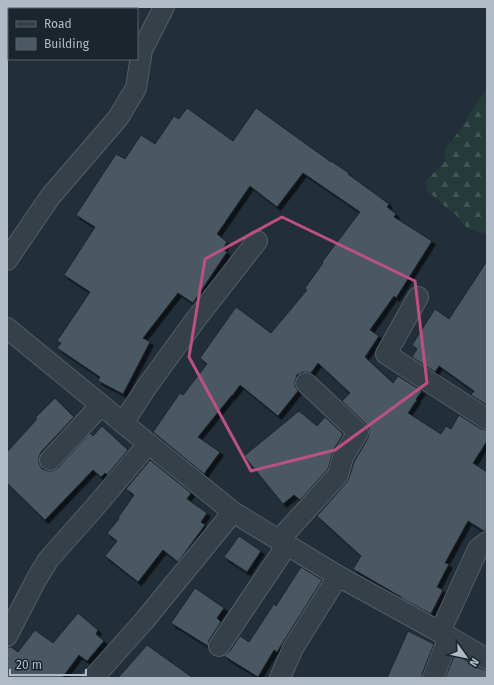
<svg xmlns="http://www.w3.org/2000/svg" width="494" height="685" font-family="'Fira Sans',sans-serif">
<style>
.forest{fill:url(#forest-firs)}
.building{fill:#4a5964;stroke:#1d272f;filter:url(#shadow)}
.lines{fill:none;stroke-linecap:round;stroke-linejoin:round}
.minor-casing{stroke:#535e66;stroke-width:22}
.minor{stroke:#354049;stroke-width:20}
.marked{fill:none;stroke:#bc5180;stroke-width:3;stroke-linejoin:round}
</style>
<defs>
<pattern id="forest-firs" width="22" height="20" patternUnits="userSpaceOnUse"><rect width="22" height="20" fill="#253b3a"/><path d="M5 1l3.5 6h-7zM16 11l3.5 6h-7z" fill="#425555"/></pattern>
<filter id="shadow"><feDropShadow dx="3.5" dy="3.5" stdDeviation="0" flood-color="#0009"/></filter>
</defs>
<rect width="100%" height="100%" fill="#222e38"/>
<!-- forest -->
<path class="forest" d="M487,88v146l-19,-5 -12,-14 -15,-12 -13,-12 -2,-10 20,-21 -2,-9 15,-20z"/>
<!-- building -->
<g class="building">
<path d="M187,108l46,33 23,-33 75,54v-1l18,12 -1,1 41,30 -2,3 9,7 -2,3 38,24 -36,57 -2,-2 -24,34 9,6 -14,21 28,26 5,-7 24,15 -6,8 1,1 -9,13 33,21 5,-8 5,3 8,-14 22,14 6,1v11l-14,22 14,9v59h-3l-16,-10 -23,42 4,1 -12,23 6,3 -12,24 -30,-16v-1l-48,-28 8,-13 -44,-40 30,-34 2,-4 5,-16 14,-24 1,-5v-5l-3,-4 -24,-23 8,-8 -32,-30 -7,10 -3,-1h-5l-6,3 -2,6v5l3,5 -20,25 -38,-31 -8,11v-1l-34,42 22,15 -16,22 -51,-42 27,-39 3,2 24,-31 -7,-6 36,-51 35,26 36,-43 -2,-2 18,-25 -1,-1 38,-50 -57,-39 -26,34 -27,-21 -33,48 10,8 -4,7 4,3 -34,51 -15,-10 -35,45 7,4 -27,52 -25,-13 2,-4 -43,-29 4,-5 -4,-2 33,-49 -26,-17 31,-48 -19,-12 40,-61 9,5 16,-24 14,9 19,-28 5,3z"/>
<path d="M487,261v144l-16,-10 3,-4 -35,-25 -4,6 -23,-15 5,-8 -5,-4 23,-36 14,10z"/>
<path d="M55,398l19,19 -33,35 -2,5v6l3,6 6,2h5l5,-3 32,-35 3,3 9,-10 26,24 -21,25 -2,-2 -4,4 -8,-7 -48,50 -38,-37v-31l30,-33 -2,-1z"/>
<path d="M299,411l18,15 8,-9 18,17 -10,17 -5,18 -28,31 -6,-5 -11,9 -39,-48z"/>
<path d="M150,460l41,33 -4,6 20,14 -6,9 4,3 -27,37 -15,-12 -25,32 -33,-26 12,-15 -10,-8 12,-14 -1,-1 16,-23 -8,-6z"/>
<path d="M239,536l22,15 -14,21 -23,-15z"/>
<path d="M301,567l21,13 -45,72 -3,-2 -16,27 -34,-21 5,-4 11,-16 9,6 25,-38 2,2z"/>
<path d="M195,588l29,20 -7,10 4,4 -12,18 -1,6 -37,-23z"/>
<path d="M78,613l20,17 -2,4 8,7 -17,20 -8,-6 -17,23h-55v-31h4l7,5 17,-22 18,13z"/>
<path d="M408,631l26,13 -12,30v4h-35z"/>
<path d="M147,645l46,33h-75z"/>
<path d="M455,654l26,15 6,1v8h-42z"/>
</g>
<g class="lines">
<!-- minor casing -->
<g class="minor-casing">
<g id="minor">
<path d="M7,260l43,-63 68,-79 18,-30 6,-38 22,-43"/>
<path d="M418,297l-32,57 101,65"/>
<path d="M7,328l116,95 110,89 105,64 111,61 38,22"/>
<path d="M123,423l25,-38 48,-66 61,-78"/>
<path d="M50,460l51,-55"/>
<path d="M279,540l59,-65 5,-18 15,-25 -52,-49"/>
<path d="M440,632l38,-83 9,-7"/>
<path d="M7,636l29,-56 12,-20 47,-53 53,-63"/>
<path d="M219,646l68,-101"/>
<path d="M93,678l51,-57 89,-109"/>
<path d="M280,678l13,-30 45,-72"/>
<path d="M433,678l16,-41"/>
</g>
</g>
<!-- minor -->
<use href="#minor" class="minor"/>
</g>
<!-- marked area -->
<path class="marked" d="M282,217l133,64 12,102 -92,67 -84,21 -62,-114 16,-98z"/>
<!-- border -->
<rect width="494" height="685" fill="none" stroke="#b0bbc5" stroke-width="16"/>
<!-- legend -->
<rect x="8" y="8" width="130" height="52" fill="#1b252d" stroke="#57616a"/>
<rect x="16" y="21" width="20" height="6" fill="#354049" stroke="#57616a"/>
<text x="44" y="28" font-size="12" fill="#b0bbc5">Road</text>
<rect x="16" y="38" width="20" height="12" fill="#4a5964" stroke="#57616a"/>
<text x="44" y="48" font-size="12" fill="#b0bbc5">Building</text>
<!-- north arrow -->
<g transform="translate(466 657) rotate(123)" stroke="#1b252d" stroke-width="3" paint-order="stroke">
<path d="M0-3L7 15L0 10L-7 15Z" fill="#b0bbc5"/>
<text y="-6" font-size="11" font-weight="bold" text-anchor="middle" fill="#b0bbc5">N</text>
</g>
<!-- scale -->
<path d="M10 669v6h76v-6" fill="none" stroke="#b0bbc5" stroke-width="2"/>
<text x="16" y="669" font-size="12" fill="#b0bbc5" stroke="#1b252d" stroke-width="3" paint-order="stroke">20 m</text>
</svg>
